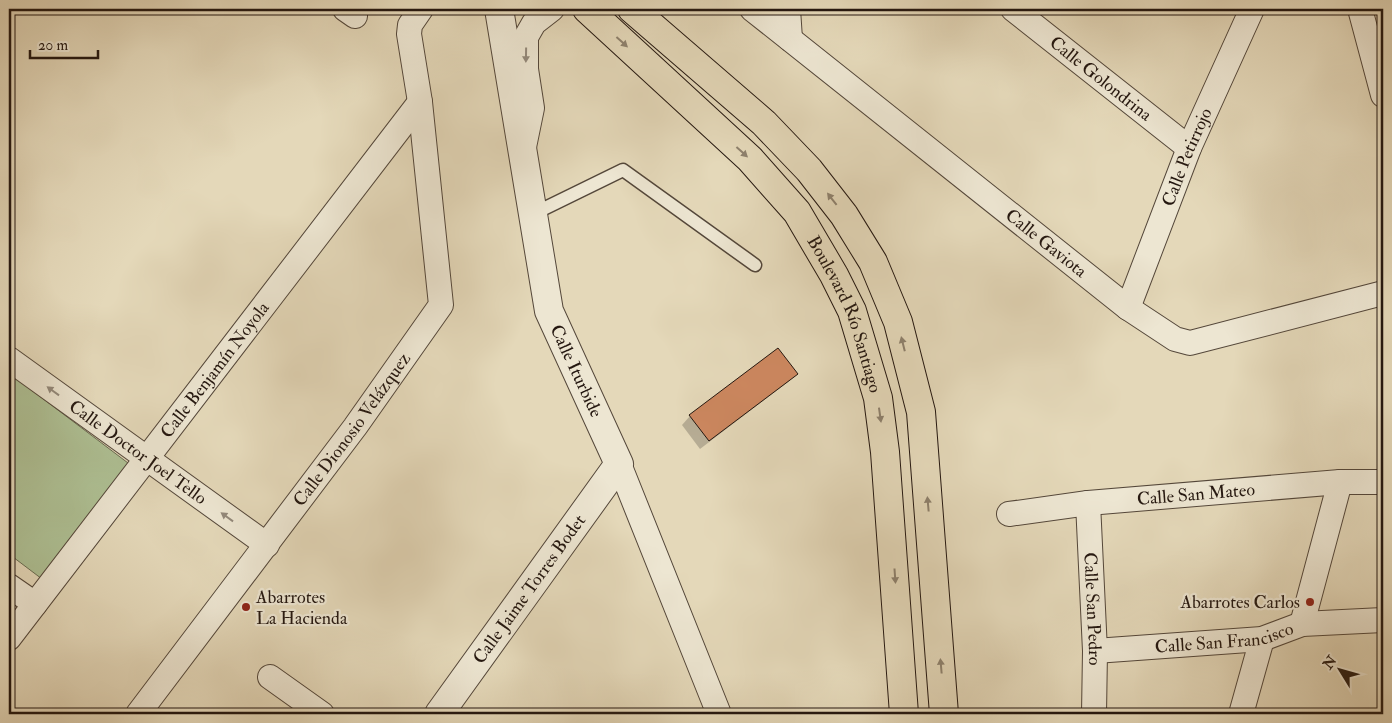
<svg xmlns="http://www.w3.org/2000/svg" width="1392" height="723" font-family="'IM FELL Double Pica',serif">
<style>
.green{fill:#aec094;stroke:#696c52}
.shadow{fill:#0003}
.building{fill:#cc875f;stroke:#241710}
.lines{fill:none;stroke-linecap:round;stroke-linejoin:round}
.service-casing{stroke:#54473a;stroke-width:15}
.minor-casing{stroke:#54473a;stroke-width:26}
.tertiary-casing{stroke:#54473a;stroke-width:30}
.primary-casing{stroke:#241710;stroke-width:30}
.service{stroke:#ede6d2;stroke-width:12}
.minor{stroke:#ede6d2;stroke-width:24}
.tertiary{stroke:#ede6d2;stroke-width:28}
.primary{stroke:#e4d8b9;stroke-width:28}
.oneway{fill:#8e816d}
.oneway2{fill:#93897b}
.poi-dot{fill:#8f2418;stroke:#ede6d2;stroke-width:2}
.labels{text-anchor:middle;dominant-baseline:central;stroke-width:4.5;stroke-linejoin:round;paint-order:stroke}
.street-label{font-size:18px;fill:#241710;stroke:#ede6d2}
.poi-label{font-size:18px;fill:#241710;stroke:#ede6d2;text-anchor:start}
</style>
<rect width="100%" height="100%" fill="#e4d8b9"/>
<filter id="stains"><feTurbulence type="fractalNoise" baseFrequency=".004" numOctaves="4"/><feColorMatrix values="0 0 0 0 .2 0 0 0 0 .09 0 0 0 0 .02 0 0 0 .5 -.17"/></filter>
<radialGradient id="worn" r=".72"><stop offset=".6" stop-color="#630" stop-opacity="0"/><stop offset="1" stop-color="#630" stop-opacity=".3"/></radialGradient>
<!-- green -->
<path class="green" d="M9,373l119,90 -86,116 -33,-25z"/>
<!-- shadow -->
<path class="shadow" d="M796,374l-8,8 -88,67 -18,-24 8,-9z"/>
<!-- building -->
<path class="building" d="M778,348l20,26 -89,67 -20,-26z"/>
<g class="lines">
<!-- service casing -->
<g class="service-casing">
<path id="service" d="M533,214l90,-44 132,95"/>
</g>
<!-- minor casing -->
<g class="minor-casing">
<g id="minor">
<path d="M345,9l10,7"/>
<path id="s1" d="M752,9l376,299 47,31 15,4 193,-50"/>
<path d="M788,9l2,30"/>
<path id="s2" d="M1013,9l176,139"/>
<path d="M1360,9l23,86"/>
<path d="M524,147l8,-39 -6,-39v-32l8,-14 18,-14"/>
<path id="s3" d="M1128,308l61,-160 63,-139"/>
<path id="s4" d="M9,359l258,186"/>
<path d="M619,464l100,250"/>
<path id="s5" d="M1088,503l7,148 -1,63"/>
<path id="s6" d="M1009,514l79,-11 252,-21h43"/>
<path d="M9,586l26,18"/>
<path d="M1302,624l38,-142"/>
<path id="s7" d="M9,638l411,-536"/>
<path id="s8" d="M1095,651l167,-12 40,-15 81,-4"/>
<path d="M270,677l52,37"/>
<path id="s9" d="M138,714l217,-287 86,-122 -21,-203 -11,-68 1,-9 11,-16"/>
<path d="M1241,714l21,-75"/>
</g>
</g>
<!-- tertiary casing -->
<g class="tertiary-casing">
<g id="tertiary">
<path id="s10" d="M439,714l180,-250 -70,-153 -50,-302"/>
</g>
</g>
<!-- primary casing -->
<g class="primary-casing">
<g id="primary">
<path id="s11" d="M587,9l163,150 47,53 37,63 18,36 26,87 7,54 19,262"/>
<path d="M632,9l132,114 45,47 35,45 29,47 25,60 23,90 23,302"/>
</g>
</g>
<!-- service -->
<use href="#service" class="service"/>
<!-- minor -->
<use href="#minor" class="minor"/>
<!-- tertiary -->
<use href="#tertiary" class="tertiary"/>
<!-- primary -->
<use href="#primary" class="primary"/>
</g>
<!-- one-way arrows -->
<defs><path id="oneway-solid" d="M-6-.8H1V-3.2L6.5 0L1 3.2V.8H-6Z" transform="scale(1.25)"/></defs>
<g class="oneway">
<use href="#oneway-solid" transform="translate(622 42) rotate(42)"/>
<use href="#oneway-solid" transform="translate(742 152) rotate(42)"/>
<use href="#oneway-solid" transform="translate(832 199) rotate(-128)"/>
<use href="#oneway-solid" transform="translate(903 344) rotate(-104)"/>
<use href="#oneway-solid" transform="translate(880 415) rotate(82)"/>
<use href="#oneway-solid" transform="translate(928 504) rotate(-95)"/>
<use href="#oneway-solid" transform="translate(895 576) rotate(86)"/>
<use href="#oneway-solid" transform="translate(941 666) rotate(-95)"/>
</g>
<g class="oneway2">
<use href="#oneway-solid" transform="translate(526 55) rotate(91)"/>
<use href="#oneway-solid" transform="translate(53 391) rotate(-144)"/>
<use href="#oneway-solid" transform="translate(227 517) rotate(-144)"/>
</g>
<!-- markers -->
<g class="poi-dot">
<circle cx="1310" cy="602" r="5"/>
<circle cx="246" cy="607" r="5"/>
</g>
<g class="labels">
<!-- street labels -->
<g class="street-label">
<text stroke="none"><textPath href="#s2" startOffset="112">Calle Golondrina</textPath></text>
<text stroke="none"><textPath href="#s3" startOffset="162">Calle Petirrojo</textPath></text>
<text stroke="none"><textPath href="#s1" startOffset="376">Calle Gaviota</textPath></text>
<text stroke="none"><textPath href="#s11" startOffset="406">Boulevard Río Santiago</textPath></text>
<text stroke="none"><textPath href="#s7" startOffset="338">Calle Benjamín Noyola</textPath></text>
<text transform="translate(576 371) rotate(65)">Calle Iturbide</text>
<text stroke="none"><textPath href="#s9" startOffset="356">Calle Dionosio Velázquez</textPath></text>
<text stroke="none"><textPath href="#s4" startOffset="159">Calle Doctor Joel Tello</textPath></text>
<text stroke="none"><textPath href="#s6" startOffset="188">Calle San Mateo</textPath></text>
<text stroke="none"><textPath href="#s10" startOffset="154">Calle Jaime Torres Bodet</textPath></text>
<text stroke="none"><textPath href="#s5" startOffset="106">Calle San Pedro</textPath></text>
<text stroke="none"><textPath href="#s8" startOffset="130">Calle San Francisco</textPath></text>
</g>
<!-- poi labels -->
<g class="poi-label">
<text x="256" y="597">Abarrotes<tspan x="256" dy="21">La Hacienda</tspan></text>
<text x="1300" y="602" text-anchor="end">Abarrotes Carlos</text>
</g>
</g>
<!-- margin -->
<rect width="1392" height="723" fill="none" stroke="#e4d8b9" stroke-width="30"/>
<rect x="10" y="10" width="1372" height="703" fill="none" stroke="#241710" stroke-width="2.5"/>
<rect x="15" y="15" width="1362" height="693" fill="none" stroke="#241710"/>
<!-- north arrow -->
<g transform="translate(1340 670) rotate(307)" stroke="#ede6d2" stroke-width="4" paint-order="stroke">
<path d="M0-4L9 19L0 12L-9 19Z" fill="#241710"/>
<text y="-8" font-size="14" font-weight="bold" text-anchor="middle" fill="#241710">N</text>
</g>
<!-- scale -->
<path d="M30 50v8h68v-8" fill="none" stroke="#241710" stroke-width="2.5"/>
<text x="38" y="50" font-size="15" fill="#241710" stroke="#ede6d2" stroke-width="4" paint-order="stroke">20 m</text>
<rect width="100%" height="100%" filter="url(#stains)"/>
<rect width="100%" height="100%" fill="url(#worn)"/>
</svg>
